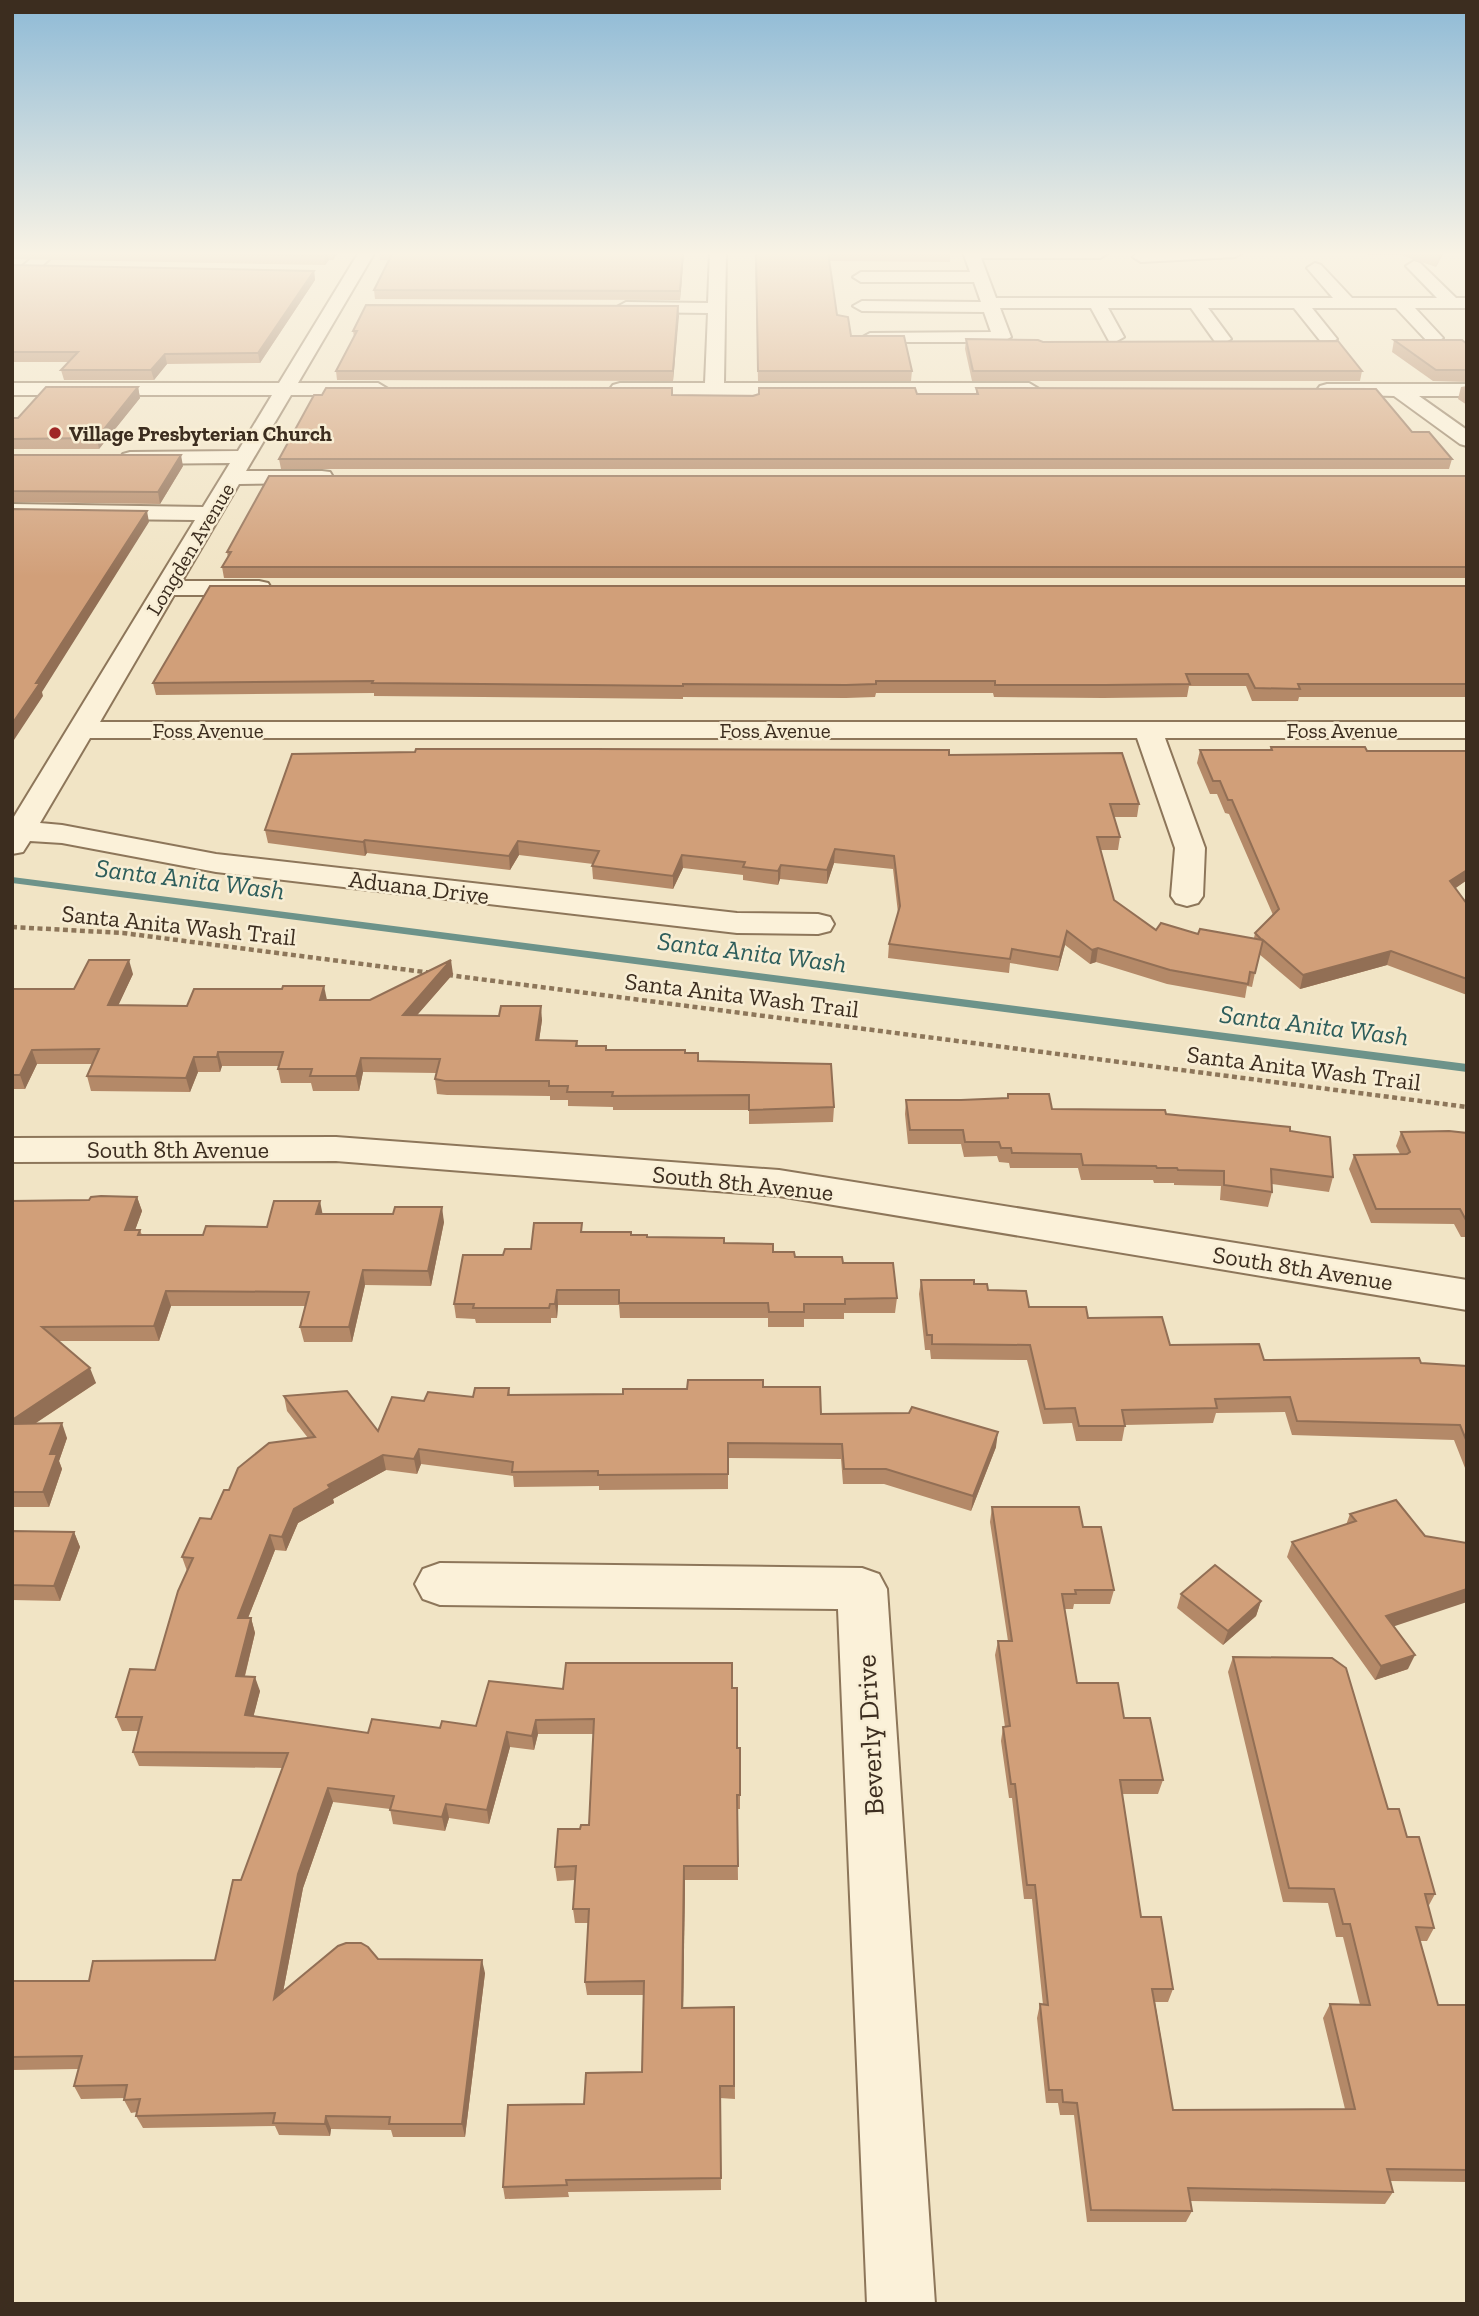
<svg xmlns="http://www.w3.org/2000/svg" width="1479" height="2316" font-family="'Zilla Slab',serif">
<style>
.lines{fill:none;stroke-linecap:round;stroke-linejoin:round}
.stream{fill:#6d938a;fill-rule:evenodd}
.minor-casing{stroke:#8d765a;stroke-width:4}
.path{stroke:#8d765a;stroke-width:4.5;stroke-dasharray:5 3.5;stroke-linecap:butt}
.minor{fill:#fbf1d9;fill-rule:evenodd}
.wall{fill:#b48968}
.shaded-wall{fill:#926f55}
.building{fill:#d19f79;stroke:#926f55;stroke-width:2}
.poi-dot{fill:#a02726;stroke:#f8eed5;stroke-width:2.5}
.labels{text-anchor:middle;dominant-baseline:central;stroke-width:5;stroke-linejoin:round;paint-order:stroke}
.far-poi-label{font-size:21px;font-weight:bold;fill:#3c2d1f;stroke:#f8eed5;text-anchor:start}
.far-street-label{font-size:21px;fill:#3c2d1f;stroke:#f8eed5}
.street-label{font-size:24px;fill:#3c2d1f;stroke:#f8eed5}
.water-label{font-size:26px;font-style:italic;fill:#2d5d5b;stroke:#f8eed5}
.near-street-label{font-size:28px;fill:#3c2d1f;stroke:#f8eed5}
</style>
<rect width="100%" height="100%" fill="#f1e4c5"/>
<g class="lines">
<!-- stream -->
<path class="stream" d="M12,877l1455,187v8l-1455,-189z"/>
<!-- minor casing -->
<g class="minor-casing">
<g id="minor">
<path d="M39,252h18l-39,36 -6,1v-14z"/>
<path d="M359,252h16l-77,131h80l10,6 -10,6h-87l-45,76h76l8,1 3,5 -3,5 -8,1 -83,1 -57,97h77l9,2 3,5 -3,5 -9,2h-85l-74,127h1367v16h-302l40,110 -2,48 -5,7 -11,3 -11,-3 -5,-7 4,-48 -38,-110h-1047l-50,85 22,2 154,29 521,59 81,1 12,3 4,7 -4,7 -12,3 -81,-1 -521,-61 -154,-29 -32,-2 -7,11 -11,2v-34l183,-300 -183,-2v-14l191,3 27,-44 -100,1 -7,-2 -3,-4 3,-4 7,-2 108,-1 34,-56h-260v-12h267z"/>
<path d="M710,252h16l-2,131h305l10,6 -10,6 -315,1 -101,-3 -3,-4 3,-4 7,-2h85l3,-70 -82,-1 -9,-5 9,-5 82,1z"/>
<path d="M963,252l145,1 -8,5h-119l15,40h337l-26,-30 8,-5 6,2 31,33h85l-31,-32 8,-5 6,2 36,35h11v10h-52l28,30 -9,5 -6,-1 -32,-34h-84l25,31 -9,5 -6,-1 -28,-35h-86l23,31 -9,5 -6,-1 -25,-35h-83l16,29 -9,5 -6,-1 -18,-33h-91l11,29 -9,5h-138l-3,-4 9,-5 121,-1 -7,-20 -122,-1 -9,-5 9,-5 119,1 -7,-20h-113l-8,-5 8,-5h109z"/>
<path d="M1140,252h103l-8,5 -94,5 -8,-5z"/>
<path d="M1327,384h140v12h-48l48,34v16l-7,-2 -66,-48 -74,-2 -3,-4 3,-4z"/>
<path d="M336,1137l443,33 688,110v30l-688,-114 -443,-35 -324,1v-24z"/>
<path d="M440,1563l422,5 17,6 8,15 48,715h-68l-29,-695 -398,-4 -17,-6 -8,-15 8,-15z"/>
</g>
</g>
<!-- path -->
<g class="path">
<path d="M12,927l111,6 309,40"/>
<path d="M448,975l1019,132"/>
</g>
<!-- minor -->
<use href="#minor" class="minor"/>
</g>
<!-- wall -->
<g class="wall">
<path d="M12,252h326l-5,8h-4l-4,5 -313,-6z"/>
<path d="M379,252h305l-4,48 -305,-1 -1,-9 15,-30h-9z"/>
<path d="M755,252h195v10l-121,-1 8,54 14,21 61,35 -1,10h-153z"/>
<path d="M1368,252h76l-8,15 -35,-12h-33z"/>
<path d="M12,265l302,6 1,9 -55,83 -93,1 -13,16h-90l-3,-10 8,-8h-57z"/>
<path d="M678,306l-5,75 -336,-1 -1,-9 18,-34 -1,-6z"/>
<path d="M966,339l77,3 319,29 -2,10h-388l-7,-32z"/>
<path d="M1394,340l73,4v38l-34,-1 -41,-29z"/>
<path d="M1467,386v19l-9,-6 3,-12z"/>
<path d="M138,387l2,11 -41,51h-87v-31h6z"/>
<path d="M976,388l436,44 40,27 -3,10h-1168l-2,-10 393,-64 304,-1z"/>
<path d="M12,455l171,11 -23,38 -148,-2z"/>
<path d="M1467,476v102h-1243l-2,-11 6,-9 -1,-6z"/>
<path d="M1467,586v111h-168l-1,4h-46l-6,-15h-57l-2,11 -84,1 -109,-1 -1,-4h-117l-1,4 -29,1 -163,-1v2l-309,-3v-3l-218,2 -3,-12z"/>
<path d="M1271,747l96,4 100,129 -12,8 12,16v91l-80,-30 -87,24 -41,-35 -7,33 -5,-1 -2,12 -78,-14 -71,-22 -6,2 -25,-19 -7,26 -48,-8 -1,10 -121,-15 1,-14 9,-31 -5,-44 -59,-6 -7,21 -47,-5 -2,6 -35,-5v-5l-60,-7 -10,21 -80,-10 -1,-13 1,-2 -74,-9 -9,15 -143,-17 -2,3 -97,-13 -3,-13 684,-75 190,49 -2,13h-23l6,20 -2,13h-18l14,50 42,30 98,8 1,-5 18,-18 -44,-101 -4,-1 -8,-19h-7l-13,-31 3,-13h70z"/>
<path d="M133,974l-15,31 69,1 140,-6h43l83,-26 -36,41 125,5 -3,20 38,1 1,5h28l1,4 91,3v8l136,46 -1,15 -84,2v-14h-136v-3l-45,-1v-6h-18v-4l-103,-1 -10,-1 -2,-15 2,-6 -74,-1 -4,19h-46l-2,-8h-30l-3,-14 1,-3h-57l-2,6h-22l-8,20 -99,-1 -4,-15 5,-12h-55l-12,25h-13v-100h62z"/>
<path d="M1008,1094l44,15 114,5 124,17 43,46 -4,15 -57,-8v8l-4,15 -48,-7 1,-14 -47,-1v-2h-20l-1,-3h-72l-3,-12h-68l-1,-5 -10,-1 -2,-6 -33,1 -3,-13h-53l-3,-30 1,-14h55l46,-2z"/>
<path d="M1401,1132l66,1v104h-6l-7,-13 -83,-1 -22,-54 5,-14 46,-1 -4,-8z"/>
<path d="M137,1197l5,14 -7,19h5l2,5h61l64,-8 55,-13 122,8 -13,64 -66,-1 -13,57h-48l-4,-15 5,-21h-134l-12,35h-100l37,42 -60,40 31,15 -8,23 3,8 -13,38h-37v-306l77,-1z"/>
<path d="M583,1232l48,3 16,2 77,6 71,14 48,6 54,35 -2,15h-51v6h-40v8h-36v-9h-148l-1,-13h-61l-1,13h-6v5h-75l-1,-4 -19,-1 -2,-14 49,-49 28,-6z"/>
<path d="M921,1280l53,4 55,23 59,11 82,27 94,15 157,3 46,3v107l-13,-33 -162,-5 -7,-23 -69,1 -3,10 -88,2 -3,16h-46l-4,-18 -29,1 -16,-64 -96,-1 -1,-9h-5l-6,-56z"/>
<path d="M763,1387l58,27 175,33 -25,64 -87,-27h-41l-2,-25 -113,-1v31l-129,1v-4l-85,1 -1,-11 -92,-12 -4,10 -31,-4 -53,29 1,4 -36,20 -12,28 -11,-1 -27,68h3l4,15 -10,43 15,15 -7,26 115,16 108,-7 87,-37 169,-1 5,60h3v61h-3l1,71h-53l-2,128 51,-1 1,92 -15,-1 1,92 -153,2 1,5 -64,2 -2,-12 81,-83 58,-32 2,-77h-57l-2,-13 3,-59h-13l-2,-14 2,-29 -18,1 -2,-14 25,-38 9,-4 4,-91h-55l-4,16 -24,-3 -21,77 -40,-6 -4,13 -52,-7 -3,-15 -57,-7 -30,86 -20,104 95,-33 107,14 -20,164h-72l-2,-7 -60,-1 -1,7 -51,-1 -4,-9 -132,2 -7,-12 1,-4 -6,1 -7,-13 1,-2 -44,1 -7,-13 5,-17 -67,1v-89h77l126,-21 26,-80 42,-112 -144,-2 -6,-14 6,-21h-17l-6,-14 39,-47 32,-99 -5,-14 29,-38 18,-29 79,-52 -21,-27 -3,-15 94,35 46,-30 49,-4 36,-9 1,7 113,-1 64,-5z"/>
<path d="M1396,1500l-2,127 14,42 -33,11 -88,-123 5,-15 54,-17 4,-11z"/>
<path d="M992,1507l91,20 31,63 -4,14h-36l-1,5h-9l13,74 47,35 39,62 -5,14h-36l19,123 32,72 -5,13h-13l18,108 172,-1 -22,-91 7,-14 30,1 -17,-68h-7l-8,-34 -45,-1 -55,-230 5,-15 155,152 19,28 28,57 -7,13 6,21 -7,13h-7l18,64h29v177l-77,-1 3,11 -8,12 -195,-3 2,10 -6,11h-99l-13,-107h-14l-2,-12h-12l-9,-85 3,-14 3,1 -11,-106h-8l-12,-101h-3l-8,-57 2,-14h2l-10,-72 3,-14h10l-18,-119z"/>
<path d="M12,1531l62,1 6,15 -20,54 -48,-1z"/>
<path d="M1181,1594l80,7 -5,15 -33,29 -46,-37z"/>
</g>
<!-- shaded-wall -->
<g class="shaded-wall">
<path d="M326,252h2l1,8 -4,5 -1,-9z"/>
<path d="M332,252h6l-5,8z"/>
<path d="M683,252h1l-4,48v-9z"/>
<path d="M1440,252h4l-8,15z"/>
<path d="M314,271l1,9 -55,83 -2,-10z"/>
<path d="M678,306l1,10 -6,65v-10z"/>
<path d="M165,354l2,10 -13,16 -3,-10z"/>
<path d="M138,387l2,11 -41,51 -2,-11z"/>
<path d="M181,455l2,11 -23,38 -2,-12z"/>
<path d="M147,511l2,11 -107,170 1,4 -31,47v-19l24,-41z"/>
<path d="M365,840l2,13 -2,3 -2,-14z"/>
<path d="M518,841l1,14 -9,15 -1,-14z"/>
<path d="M835,849l-1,14 -7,21v-14z"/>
<path d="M682,855l1,13 -10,21v-13z"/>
<path d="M781,865l-1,14 -2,6v-14z"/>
<path d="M1467,870v10l-21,15 4,-14z"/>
<path d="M1067,931l-2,14 -7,26 2,-14z"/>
<path d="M1098,948l-2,14 -6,2 2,-14z"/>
<path d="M1391,951l-4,14 -87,24 3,-14z"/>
<path d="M129,960l4,14 -21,45 -4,-14z"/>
<path d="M451,960l2,14 -48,55 -2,-14z"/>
<path d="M324,986l3,14h-7z"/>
<path d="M541,1006l1,14 -5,35 -1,-15z"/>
<path d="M32,1050l5,14 -12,25 -5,-14z"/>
<path d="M218,1052l4,14 -2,6 -3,-15z"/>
<path d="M194,1057l4,15 -8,20 -4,-14z"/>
<path d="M361,1058l2,14 -4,19 -3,-15z"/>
<path d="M137,1197l5,14 -12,33 -5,-14z"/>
<path d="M320,1201l3,15 -7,-2z"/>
<path d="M442,1207l2,15 -13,64 -3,-15z"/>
<path d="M363,1270l2,15 -13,57 -3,-15z"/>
<path d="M557,1290l1,15 -1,13 -2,-14z"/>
<path d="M166,1291l5,15 -12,35 -5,-15z"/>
<path d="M90,1368l6,15 -83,55 -1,-2v-16z"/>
<path d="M62,1423l5,15 -8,23 3,8 -13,38 -6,-15 7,-38z"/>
<path d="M998,1432l-2,15 -25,64 2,-15z"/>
<path d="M419,1449l2,15 -4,10 -3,-15z"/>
<path d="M383,1455l3,15 -53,29 1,4 -36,20 -12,28 -4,-14 12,-28 34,-24z"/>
<path d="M74,1532l6,15 -20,54 -6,-15z"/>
<path d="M270,1535l5,15 -33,83 -4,-15z"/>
<path d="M1467,1589v13l-87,29 6,-15z"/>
<path d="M1261,1601l-5,15 -33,29 5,-14z"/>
<path d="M251,1618l4,15 -14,58 -5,-15z"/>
<path d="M1415,1655l-7,14 -33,11 6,-14z"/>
<path d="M255,1677l5,14 -10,39 -5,-15z"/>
<path d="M536,1720l2,14 -4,16 -2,-14z"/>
<path d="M507,1732l3,15 -21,77 -2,-14z"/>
<path d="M328,1788l5,14 -30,86 -24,125 -5,-14 24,-125z"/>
<path d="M446,1804l3,14 -4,13 -3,-14z"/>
<path d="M684,1866l1,14 -2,141 -1,-13z"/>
<path d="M482,1960l3,13 -20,164 -3,-13z"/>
<path d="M326,2116l5,13 -1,7 -5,-12z"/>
</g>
<!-- building -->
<g class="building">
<path d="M129,252h197l-2,4z"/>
<path d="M393,252h290l-3,39 -306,-1z"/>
<path d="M756,252h72l9,63 11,2 3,19h53l8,35h-154z"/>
<path d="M855,252h95v1z"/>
<path d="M12,265l302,6 -56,82 -93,1 -14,16h-90l17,-18h-66z"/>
<path d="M366,305l312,1 -5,65h-337l21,-40h-4z"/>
<path d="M966,339l72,1 5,2 295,-1 24,30h-389z"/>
<path d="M1394,340h68l5,4v26h-31z"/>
<path d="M46,387h92l-41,51 -85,1v-21h6z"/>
<path d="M326,388h346v7l81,1 6,-2v-6h156l2,6h61l-2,-6 400,1 36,43h17l23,27h-1173l35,-64h8z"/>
<path d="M12,455h169l-23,37 -146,-1z"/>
<path d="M269,476h1197l1,91h-1245l9,-15h-4z"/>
<path d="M12,509l135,2 -111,172h4l-28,41z"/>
<path d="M210,586h1257v98h-169l2,5 -45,-1 -7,-14h-62l4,10 -85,1h-110v-4h-119v3l-30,1 -163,-1v2l-311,-3 1,-2 -220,2z"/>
<path d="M1271,747h94l2,4h100v119l-17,11 17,23v75l-76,-28 -88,24 -40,-35 -8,33 -5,-1 -2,12 -78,-14 -72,-22 -6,2 -25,-19 -7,26 -48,-8 -2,10 -121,-15 11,-38 -6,-50 -59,-7 -8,21 -46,-5 -3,6 -35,-4 2,-5 -63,-7 -9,21 -81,-10 7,-15 -81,-10 -9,15 -144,-16 -2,2 -98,-12 27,-76 123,-2 1,-3h174l359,1v5l173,-2 17,51h-29l10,33h-23l17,63 42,30 5,-7 37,11 2,-5 62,11 -7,-7 24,-24 -47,-109h-4l-8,-19h-7l-13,-31h72z"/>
<path d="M89,960h40l-21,45 79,1 7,-17h88l1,-3h41l-4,14h50l81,-40 -48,55 96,1 2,-10h40l-5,34 41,1 -1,5h30v4h79v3h13v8l133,3 3,43 -85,3v-15l-137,1 1,-4h-46l1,-6h-19v-5h-104l-10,-2 5,-20 -79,-1 -5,18h-46l2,-7h-34l5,-17h-65l-1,5h-23l-8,21 -99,-2 12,-27 -67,1 -12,25h-8v-86h62z"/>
<path d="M1008,1094h41l3,15 113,1 1,4 124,13v4l40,6 3,40 -62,-8 1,23 -48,-7v-14l-46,-1 -1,-2h-20l-1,-2 -73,-1 -2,-11 -69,-1 -1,-5h-10l-2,-6h-34l-2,-12h-53l-4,-30h55l47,-2z"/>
<path d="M1449,1131l18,2v89l-7,-13h-84l-22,-54 53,-1 3,-2 -9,-20z"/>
<path d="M101,1196l36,1 -12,33h15l-2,5h65l3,-9 61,1 7,-26h46l-4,13h77l2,-7h47l-14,64 -65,-1 -14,57h-49l9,-35 -143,-1 -12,35 -112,1 48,41 -78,52v-219l77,-1 2,-3z"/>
<path d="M534,1223h48l-1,9h50v3h16v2l77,1v5l49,1v8h21l1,5h47l1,6h50l4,35 -52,1v5h-41v8h-35l-1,-9h-149v-13h-62l-2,14h-5l-1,4h-76l1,-4h-20l9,-49h40l2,-6h26z"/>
<path d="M921,1280h53v4h13l1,6 38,1 3,16h57l2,11 74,-1 8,28 89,-1 5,16 155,-2 2,5 46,3v76l-7,-17 -163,-4 -7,-24 -75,2 2,9 -95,2 3,16h-46l-4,-18 -30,1 -15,-64 -98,-1v-9h-5z"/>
<path d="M688,1380h75v7h57l1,27 88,-1 3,-6 86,25 -25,64 -87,-27h-42l-2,-25 -114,-1v31l-130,1v-4l-86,1 1,-10 -94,-13 -5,10 -31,-4 -55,30 2,3 -36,21 -12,28 -12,-2 -32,83h13l-15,58 19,1 -10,38 123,18 4,-14 68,9 2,-7 34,5 13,-45 74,8 3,-26h166v25h5v60h3v47h-3l1,71h-54l-2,142 52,-1v79h-14l1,92 -155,2 1,5 -64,2 5,-82 76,-1 2,-31 56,-1 2,-91 -59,1 4,-73h-16l3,-43 -21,1 3,-38h22l1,-4h8l5,-106 -58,1 -4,16 -25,-4 -20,78 -41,-6 -4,13 -52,-7 4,-14 -66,-8 -30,86 -24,125 64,-53 8,-3h15l7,4 10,12 104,1 -20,164h-73l1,-7 -64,-1 -1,8 -52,-1 2,-10 -139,3 4,-17 -16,1 3,-15 -53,1 8,-30 -70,1v-76h77l4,-20 122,-1 18,-80h8l47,-127 -155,-1 9,-35h-26l14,-48 25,1 23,-79 15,-33 -11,-1 18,-39 11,1 13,-29h5l9,-22 31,-25 46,-6 -31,-41 63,-5 31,40 14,-34 32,4 4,-9 45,5 2,-9h34l-1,7 115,-1v-5h64z"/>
<path d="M62,1423l-12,31h7l-14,38h-31v-68z"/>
<path d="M1396,1500l29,36 42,7v46l-81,27 29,39 -34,11 -89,-124 64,-21 -6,-7z"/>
<path d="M992,1507h87l4,20h18l13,63h-39l1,4h-14l15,89h41l6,35h26l13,62h-43l21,137h20l12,72h-21l21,121 182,-1 -25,-105 40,1 -20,-81h-7l-9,-35 -45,-1 -56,-231 99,1 14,10 42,141h11l8,28h12l16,57h-10l9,34 -18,-1 22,78h29v165l-80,-1 6,23 -205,-4 4,23 -101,-1 -14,-107 -14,-1 -1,-12h-13l-9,-86 8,1 -13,-120h-8l-12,-101h-4l-8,-57 7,-1 -12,-85h14z"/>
<path d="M12,1531l62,1 -20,54 -42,-1z"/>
<path d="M1215,1565l46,36 -33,30 -47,-37z"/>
</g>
<!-- sky -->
<linearGradient id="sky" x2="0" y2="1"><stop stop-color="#8ebad6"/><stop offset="0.44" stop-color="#f9f3e5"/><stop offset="1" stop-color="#f9f3e5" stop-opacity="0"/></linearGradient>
<rect width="1479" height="577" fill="url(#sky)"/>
<!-- markers -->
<circle class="poi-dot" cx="55" cy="433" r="7"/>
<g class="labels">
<!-- far-poi labels -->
<g class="far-poi-label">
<text x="69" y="433">Village Presbyterian Church</text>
</g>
<!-- far-street labels -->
<g class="far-street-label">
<text transform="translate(190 549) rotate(-59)">Longden Avenue</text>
<text x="208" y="730">Foss Avenue</text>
<text x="775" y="730">Foss Avenue</text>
<text x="1342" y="730">Foss Avenue</text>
</g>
<!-- street labels -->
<g class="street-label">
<text transform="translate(419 887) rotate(7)">Aduana Drive</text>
<text transform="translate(179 925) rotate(6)">Santa Anita Wash Trail</text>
<text transform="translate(742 995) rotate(7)">Santa Anita Wash Trail</text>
<text transform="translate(1304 1068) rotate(7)">Santa Anita Wash Trail</text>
<text x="178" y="1149">South 8th Avenue</text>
<text transform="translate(743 1183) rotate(6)">South 8th Avenue</text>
<text transform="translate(1303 1268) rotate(9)">South 8th Avenue</text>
</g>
<!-- water labels -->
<g class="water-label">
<text transform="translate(190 879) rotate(7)">Santa Anita Wash</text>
<text transform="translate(752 952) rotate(7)">Santa Anita Wash</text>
<text transform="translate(1314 1025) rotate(7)">Santa Anita Wash</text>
</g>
<!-- near-street labels -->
<g class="near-street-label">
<text transform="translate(870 1735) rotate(-93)">Beverly Drive</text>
</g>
</g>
<!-- border -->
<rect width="1479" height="2316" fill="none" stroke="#3c2d1f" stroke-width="28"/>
</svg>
